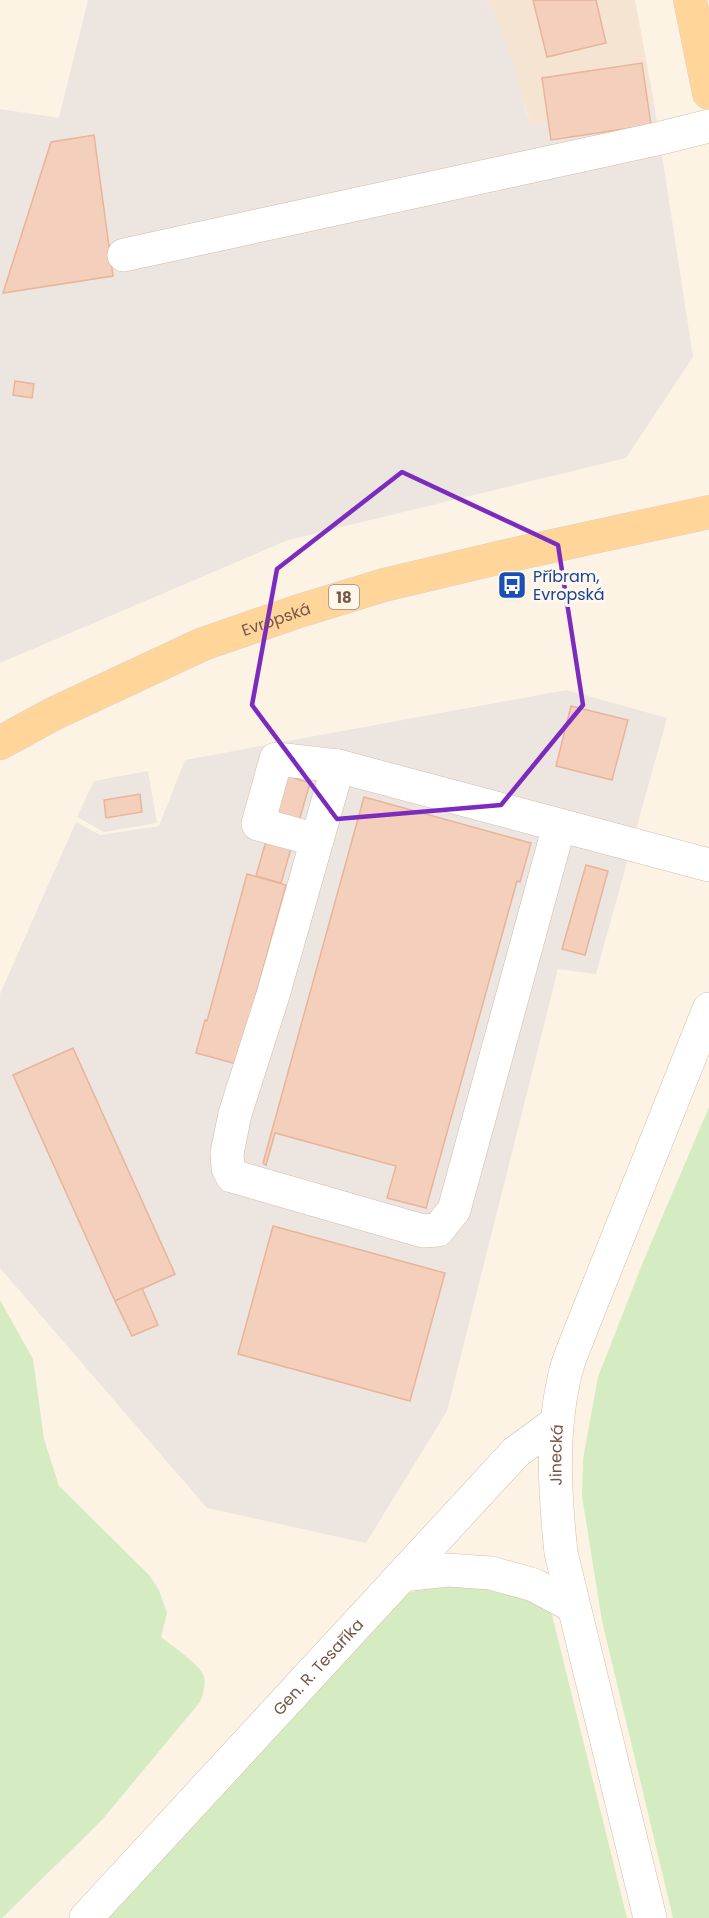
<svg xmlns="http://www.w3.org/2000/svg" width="709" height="1918" font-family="Poppins,sans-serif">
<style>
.residential{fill:#f5e4d2}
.industrial{fill:#ede5df}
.green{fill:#d5ecc2}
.building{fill:#f4cfbb;stroke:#e8b49a;stroke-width:1.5}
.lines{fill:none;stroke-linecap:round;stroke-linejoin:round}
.minor-casing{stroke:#d2bcac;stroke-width:34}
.major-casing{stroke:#dcd3cf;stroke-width:34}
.minor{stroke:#fff;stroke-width:33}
.major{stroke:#ffd59a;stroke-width:33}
.marked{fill:none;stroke:#7b2cbf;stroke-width:4.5;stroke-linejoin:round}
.labels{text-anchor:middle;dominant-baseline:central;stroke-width:6;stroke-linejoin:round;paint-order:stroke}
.shield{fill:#fff7ec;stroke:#a08779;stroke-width:1.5}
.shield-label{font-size:15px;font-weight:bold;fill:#785748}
.transit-label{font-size:16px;fill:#164399;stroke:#fff7ec;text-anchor:start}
.street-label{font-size:16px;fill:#785748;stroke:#fff7ec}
</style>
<rect width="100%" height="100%" fill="#fdf3e4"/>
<!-- residential -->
<path class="residential" d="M486,0h149l19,103 -123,23 -36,-112z"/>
<!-- industrial -->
<g class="industrial">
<path d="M88,0h398l9,14 20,51 10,44 6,17 123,-23 39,254 -67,101 -338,82 -288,123v-554l59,9z"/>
<path d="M566,690l101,28 -71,256 -38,-5 -111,442 -81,132 -159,-35 -207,-240v-274l76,-172 24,13 59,-9 26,-66z"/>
<path d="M148,771l9,52 -53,9 -27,-15 17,-36z"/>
</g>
<!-- green -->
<g class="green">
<path d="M709,1107v811h-36l-71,-297 -20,-125 1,-37 15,-82 45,-115z"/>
<path d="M0,1300l33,59 11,80 15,47 90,89 10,15 8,23 -6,24c10,8 38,27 42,37 4,9 0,20 -3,28l-98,118 -100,98h-2z"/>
<path d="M445,1584l43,2 46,12 17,13 76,307h-520l296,-324z"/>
</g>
<!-- building -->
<g class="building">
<path d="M533,0h63l10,43 -59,14z"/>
<path d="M642,63l9,62 -100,15 -9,-62z"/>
<path d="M94,135l19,141 -110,17 48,-151z"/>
<path d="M15,381l19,3 -2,14 -19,-3z"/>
<path d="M571,706l57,14 -16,60 -56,-14z"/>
<path d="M285,775l25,8 -29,100 -25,-7z"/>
<path d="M140,794l2,18 -36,6 -2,-18z"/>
<path d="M364,797l167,46 -11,39 -3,-1 -91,327 -39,-10 9,-32 -121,-33 -9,32 -3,-2z"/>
<path d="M586,865l22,6 -23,84 -23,-6z"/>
<path d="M247,874l39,11 -49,179 -41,-11 9,-33 2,1z"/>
<path d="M73,1048l102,226 -60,27 -102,-226z"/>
<path d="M273,1226l172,47 -35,128 -172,-47z"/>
<path d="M142,1288l16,37 -26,11 -17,-35z"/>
</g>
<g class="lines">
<!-- minor casing -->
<g class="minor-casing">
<g id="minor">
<path d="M124,255l537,-117 48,-12"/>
<path d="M559,826l-105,384 -16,20 -15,1 -191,-55 -4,-8 -1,-15 8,-39 38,-119 65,-229 371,99"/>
<path d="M317,840l-59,-16 18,-65 62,7"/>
<path d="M403,1575l44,-5 44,3 43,12 39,21"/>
<path id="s1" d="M86,1918l430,-466 41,-30"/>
<path id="s2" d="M650,1918l-89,-365c-6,-58 -10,-117 3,-174 3,-18 12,-35 18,-52l127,-318"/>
</g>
</g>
<!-- major casing -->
<g class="major-casing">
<g id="major">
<path d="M690,0l19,93"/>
<path id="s3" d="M0,743l53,-29 150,-70 96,-33 85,-26 118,-28 207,-45"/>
</g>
</g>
<!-- minor -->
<use href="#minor" class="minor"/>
<!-- major -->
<use href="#major" class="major"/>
</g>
<!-- marked area -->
<path class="marked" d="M402,472l156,73 25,160 -82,100 -164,14 -85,-114 25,-136z"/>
<!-- icons -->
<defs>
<g id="bus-square" transform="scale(1.5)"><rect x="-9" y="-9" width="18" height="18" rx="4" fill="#1a4fb4" stroke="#fff7ec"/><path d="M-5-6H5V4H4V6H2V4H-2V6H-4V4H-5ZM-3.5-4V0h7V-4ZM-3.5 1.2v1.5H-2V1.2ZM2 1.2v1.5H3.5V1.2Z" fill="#fff"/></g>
</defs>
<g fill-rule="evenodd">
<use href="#bus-square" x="512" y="585"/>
</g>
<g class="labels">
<!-- shield labels -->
<rect class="shield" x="329" y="585" width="30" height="24" rx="4.5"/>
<g class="shield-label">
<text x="344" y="597">18</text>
</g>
<!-- transit labels -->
<g class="transit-label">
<text x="533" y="576">Příbram,<tspan x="533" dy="18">Evropská</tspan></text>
</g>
<!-- street labels -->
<g class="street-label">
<text stroke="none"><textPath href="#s3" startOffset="303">Evropská</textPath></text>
<text stroke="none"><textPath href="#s2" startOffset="474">Jinecká</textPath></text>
<text stroke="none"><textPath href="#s1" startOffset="342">Gen. R. Tesaříka</textPath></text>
</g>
</g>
</svg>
